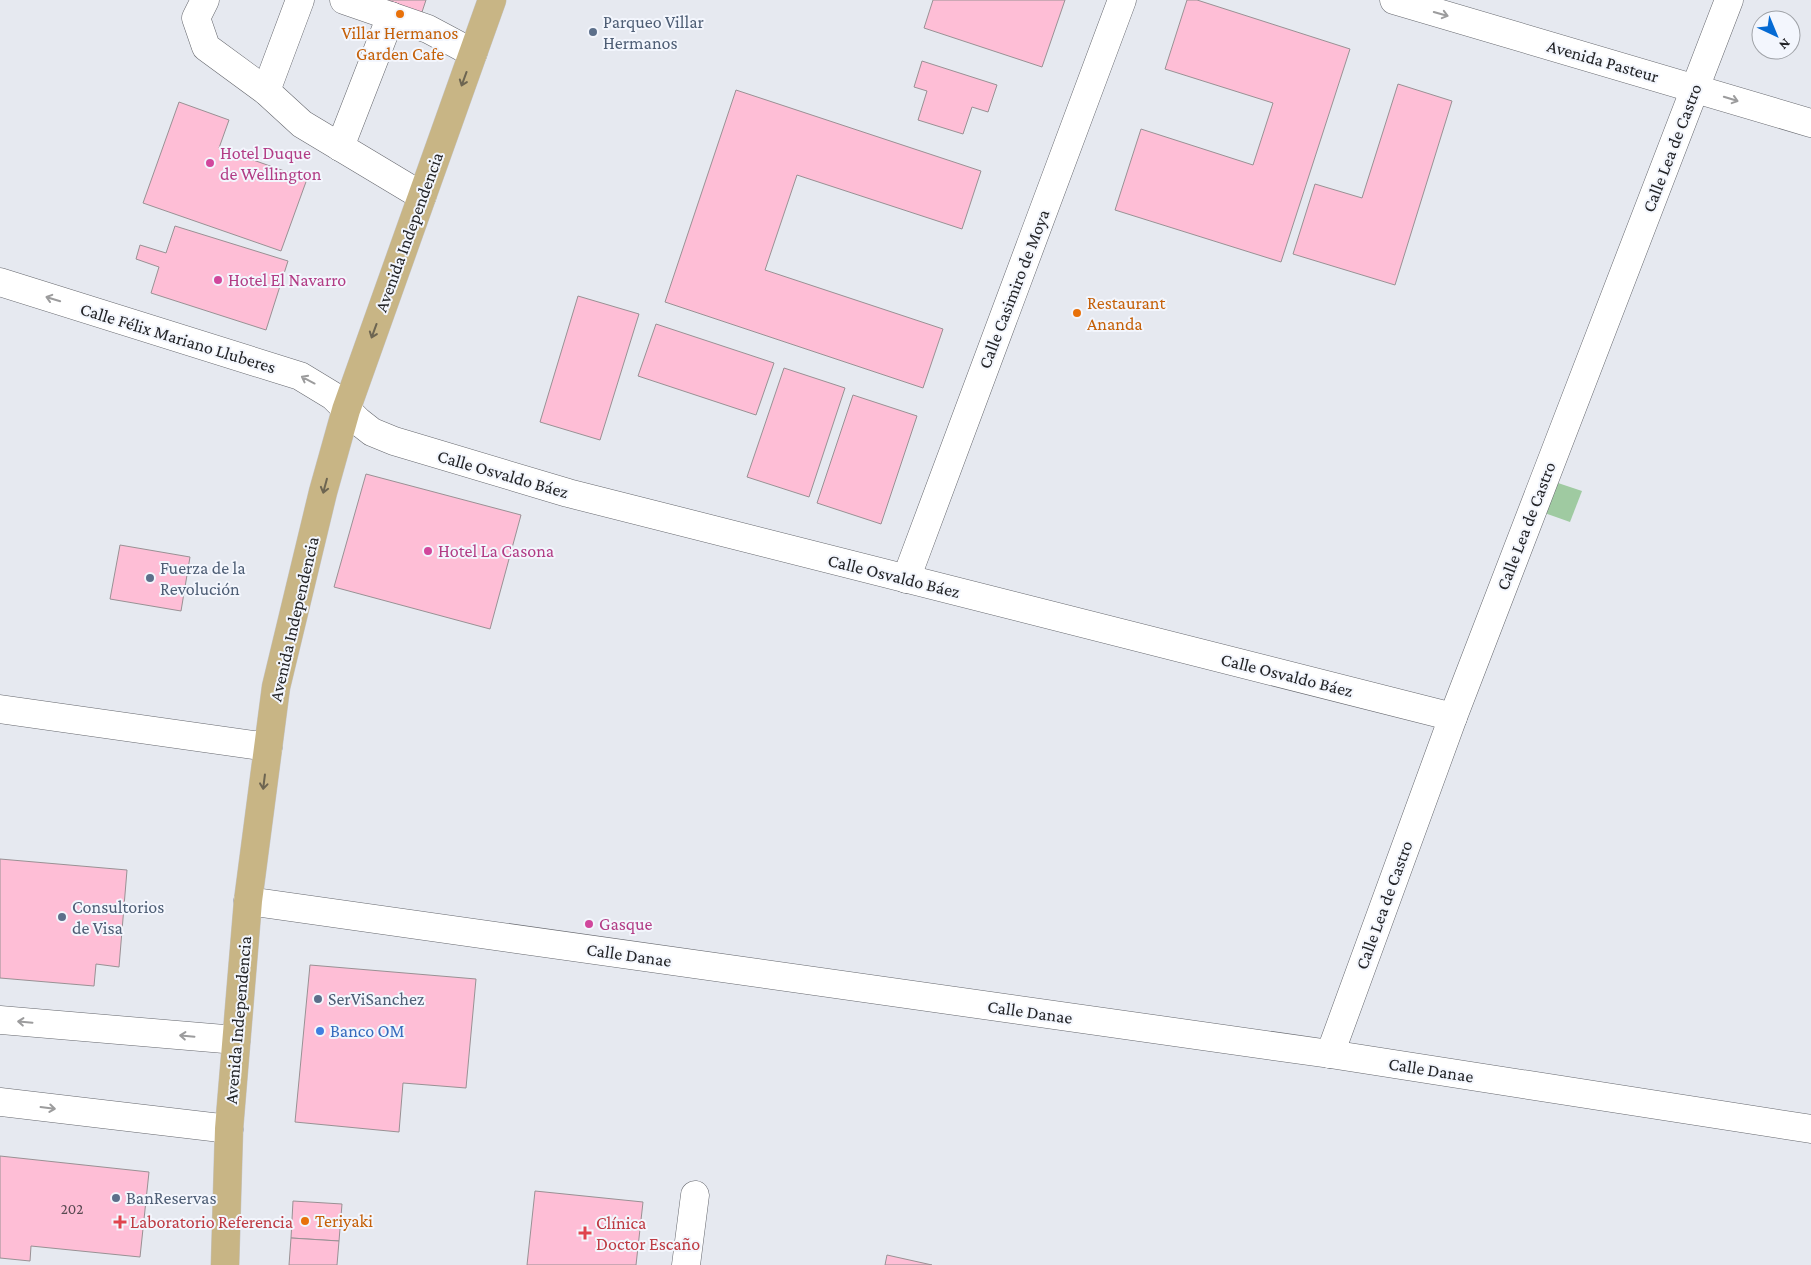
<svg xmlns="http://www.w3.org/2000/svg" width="1811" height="1265" font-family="'Crimson Pro',serif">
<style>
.green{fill:#9fcaa1}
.building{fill:#febed6;stroke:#999194}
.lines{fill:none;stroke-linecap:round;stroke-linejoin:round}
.minor-casing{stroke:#65676d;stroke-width:29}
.major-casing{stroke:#c6c6c7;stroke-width:29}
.minor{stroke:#fff;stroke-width:28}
.major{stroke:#c8b585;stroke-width:28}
.oneway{stroke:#9c9c9d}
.oneway2{stroke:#6d6551}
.food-dot{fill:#e8710a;stroke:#f3f6fd;stroke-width:2}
.service-dot{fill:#5c6f8a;stroke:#f3f6fd;stroke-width:2}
.hotel-dot{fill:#d1479c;stroke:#f3f6fd;stroke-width:2}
.shop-dot{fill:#3f7fe0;stroke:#f3f6fd;stroke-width:2}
.health-dot{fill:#e0444e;stroke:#f3f6fd;stroke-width:2}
.labels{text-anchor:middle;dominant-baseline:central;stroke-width:4;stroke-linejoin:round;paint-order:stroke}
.number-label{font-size:15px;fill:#594a52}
.service-label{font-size:18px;fill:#4e5e75;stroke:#f3f6fd;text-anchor:start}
.food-label{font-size:18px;fill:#c56008;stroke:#f3f6fd;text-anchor:start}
.street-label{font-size:18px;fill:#222326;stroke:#f3f6fd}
.hotel-label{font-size:18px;fill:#b23c85;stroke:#f3f6fd;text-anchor:start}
.shop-label{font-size:18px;fill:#366cbe;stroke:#f3f6fd;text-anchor:start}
.health-label{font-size:18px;fill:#be3a42;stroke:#f3f6fd;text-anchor:start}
</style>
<rect width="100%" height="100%" fill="#e6e9f0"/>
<!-- green -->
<path class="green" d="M1552,481l30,10 -12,31 -31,-11z"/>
<!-- building -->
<g class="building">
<path d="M341,0h85l-9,27z"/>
<path d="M933,0h132l-23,67 -118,-39z"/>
<path d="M1187,0h10l153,49 -69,213 -166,-52 26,-81 112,36 20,-62 -108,-34z"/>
<path d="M922,61l75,24 -9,27 -16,-5 -9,27 -45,-14 9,-29 -13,-4z"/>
<path d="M1398,84l54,17 -57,184 -102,-31 22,-70 47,14z"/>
<path d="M736,90l245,81 -19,58 -165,-54 -32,95 178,59 -20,59 -258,-86z"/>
<path d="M179,102l50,18 -10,28 88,31 -26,72 -138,-48z"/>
<path d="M175,226l113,35 -22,69 -115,-37 8,-26 -23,-8 4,-14 26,8z"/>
<path d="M578,296l61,18 -39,126 -60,-18z"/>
<path d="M656,324l118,39 -18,52 -118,-39z"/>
<path d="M784,368l61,20 -36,109 -62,-20z"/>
<path d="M853,395l64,21 -36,108 -64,-21z"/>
<path d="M366,474l155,41 -31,114 -156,-42z"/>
<path d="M120,545l70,12 -9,54 -71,-12z"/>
<path d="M0,859l127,11 -8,97 -23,-3 -2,22 -94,-8z"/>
<path d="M310,965l166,14 -10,109 -63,-5 -4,49 -104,-10z"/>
<path d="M0,1156l149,16 -9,85 -109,-11 -1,15 -30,-3z"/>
<path d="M535,1191l108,11 -7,63h-109z"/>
<path d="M293,1201l49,3 -3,37 -48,-3z"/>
<path d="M291,1238l48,3 -2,24h-48z"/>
<path d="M887,1255l45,10h-47z"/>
</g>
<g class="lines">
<!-- minor casing -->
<g class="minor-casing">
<g id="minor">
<path d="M205,0l-9,18 10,29 60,44 36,33 120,72"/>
<path d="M344,0l84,29 45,24"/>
<path d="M1394,0l417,123"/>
<path d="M266,91l34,-91"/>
<path d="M340,147l51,-131"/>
<path d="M0,282l300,94 33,20 25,25 14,11 22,9 174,52 885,224"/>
<path d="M906,579l216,-579"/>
<path d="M0,709l268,38"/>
<path d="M248,901l1082,153 481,75"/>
<path d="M0,1020l236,20"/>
<path d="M1330,1054l123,-337 276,-717"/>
<path d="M0,1102l229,27"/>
<path d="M686,1265l9,-70"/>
</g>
</g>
<!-- major casing -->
<g class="major-casing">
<path id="major" d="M225,1265l4,-136 19,-228 28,-214 47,-195 23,-82 146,-410"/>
</g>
<!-- minor -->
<use href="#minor" class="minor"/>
<!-- major -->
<use href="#major" class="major"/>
</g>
<!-- one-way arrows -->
<defs><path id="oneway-shaft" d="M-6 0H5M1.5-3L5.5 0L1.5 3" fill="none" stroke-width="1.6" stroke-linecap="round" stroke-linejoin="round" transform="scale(1.25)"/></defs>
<g class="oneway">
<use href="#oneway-shaft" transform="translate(1441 14) rotate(16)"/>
<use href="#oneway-shaft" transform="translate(1731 99) rotate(17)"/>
<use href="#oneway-shaft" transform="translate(53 299) rotate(-163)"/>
<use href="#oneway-shaft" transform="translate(308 380) rotate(-152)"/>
<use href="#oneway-shaft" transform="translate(25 1022) rotate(-175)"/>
<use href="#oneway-shaft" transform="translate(187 1036) rotate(-175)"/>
<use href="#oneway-shaft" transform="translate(48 1108) rotate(7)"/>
</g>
<g class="oneway2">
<use href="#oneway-shaft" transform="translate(464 79) rotate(110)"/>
<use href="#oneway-shaft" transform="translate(374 331) rotate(110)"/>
<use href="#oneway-shaft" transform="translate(325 486) rotate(105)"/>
<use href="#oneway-shaft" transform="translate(264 782) rotate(97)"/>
</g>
<!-- markers -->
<g class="food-dot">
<circle cx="400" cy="14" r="5"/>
<circle cx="1077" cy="313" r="5"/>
<circle cx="305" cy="1221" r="5"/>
</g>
<g class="service-dot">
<circle cx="593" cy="32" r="5"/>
<circle cx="150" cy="578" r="5"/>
<circle cx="62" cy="917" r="5"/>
<circle cx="318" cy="999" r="5"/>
<circle cx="116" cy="1198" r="5"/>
</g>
<g class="hotel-dot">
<circle cx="210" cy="163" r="5"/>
<circle cx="218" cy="280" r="5"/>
<circle cx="428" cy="551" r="5"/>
<circle cx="589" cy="924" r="5"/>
</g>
<circle class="shop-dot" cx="320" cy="1031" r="5"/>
<g class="health-dot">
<path d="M117.5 1214.5h5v5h5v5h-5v5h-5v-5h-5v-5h5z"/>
<path d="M582.5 1225.5h5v5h5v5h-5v5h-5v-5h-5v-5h5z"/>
</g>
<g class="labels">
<!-- number labels -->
<g class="number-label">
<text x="72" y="1209">202</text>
</g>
<!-- service labels -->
<g class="service-label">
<text x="603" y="22">Parqueo Villar<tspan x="603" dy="21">Hermanos</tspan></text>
<text x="160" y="568">Fuerza de la<tspan x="160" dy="21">Revolución</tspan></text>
<text x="72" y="907">Consultorios<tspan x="72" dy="21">de Visa</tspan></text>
<text x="328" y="999">SerViSanchez</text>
<text x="126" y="1198">BanReservas</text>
</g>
<!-- food labels -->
<g class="food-label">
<text x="400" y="33" text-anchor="middle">Villar Hermanos<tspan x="400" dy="21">Garden Cafe</tspan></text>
<text x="1087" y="303">Restaurant<tspan x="1087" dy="21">Ananda</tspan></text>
<text x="315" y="1221">Teriyaki</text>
</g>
<!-- street labels -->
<g class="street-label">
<text transform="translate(1603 61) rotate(16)">Avenida Pasteur</text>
<text transform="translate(1672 148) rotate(-69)">Calle Lea de Castro</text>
<text transform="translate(409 232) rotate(-70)">Avenida Independencia</text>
<text transform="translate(1014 289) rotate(-69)">Calle Casimiro de Moya</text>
<text transform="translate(178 338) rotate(17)">Calle Félix Mariano Lluberes</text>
<text transform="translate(503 474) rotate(16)">Calle Osvaldo Báez</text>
<text transform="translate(1526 526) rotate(-69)">Calle Lea de Castro</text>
<text transform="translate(894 576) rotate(14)">Calle Osvaldo Báez</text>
<text transform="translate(294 619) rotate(-77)">Avenida Independencia</text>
<text transform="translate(1287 675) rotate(14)">Calle Osvaldo Báez</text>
<text transform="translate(1384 905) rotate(-70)">Calle Lea de Castro</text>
<text transform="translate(629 955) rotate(8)">Calle Danae</text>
<text transform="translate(1030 1012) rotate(8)">Calle Danae</text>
<text transform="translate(238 1020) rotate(-85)">Avenida Independencia</text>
<text transform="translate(1431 1070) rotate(9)">Calle Danae</text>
</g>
<!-- hotel labels -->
<g class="hotel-label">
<text x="220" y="153">Hotel Duque<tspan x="220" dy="21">de Wellington</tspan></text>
<text x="228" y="280">Hotel El Navarro</text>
<text x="438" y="551">Hotel La Casona</text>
<text x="599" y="924">Gasque</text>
</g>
<!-- shop labels -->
<g class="shop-label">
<text x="330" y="1031">Banco OM</text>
</g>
<!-- health labels -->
<g class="health-label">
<text x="130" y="1222">Laboratorio Referencia</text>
<text x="596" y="1223">Clínica<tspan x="596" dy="21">Doctor Escaño</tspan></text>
</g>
</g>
<!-- north arrow -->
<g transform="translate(1776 35) rotate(136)"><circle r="24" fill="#f3f6fd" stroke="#9fa2a7"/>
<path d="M0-4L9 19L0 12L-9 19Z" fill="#056ad3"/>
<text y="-8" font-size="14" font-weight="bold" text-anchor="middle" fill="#222326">N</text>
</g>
</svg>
